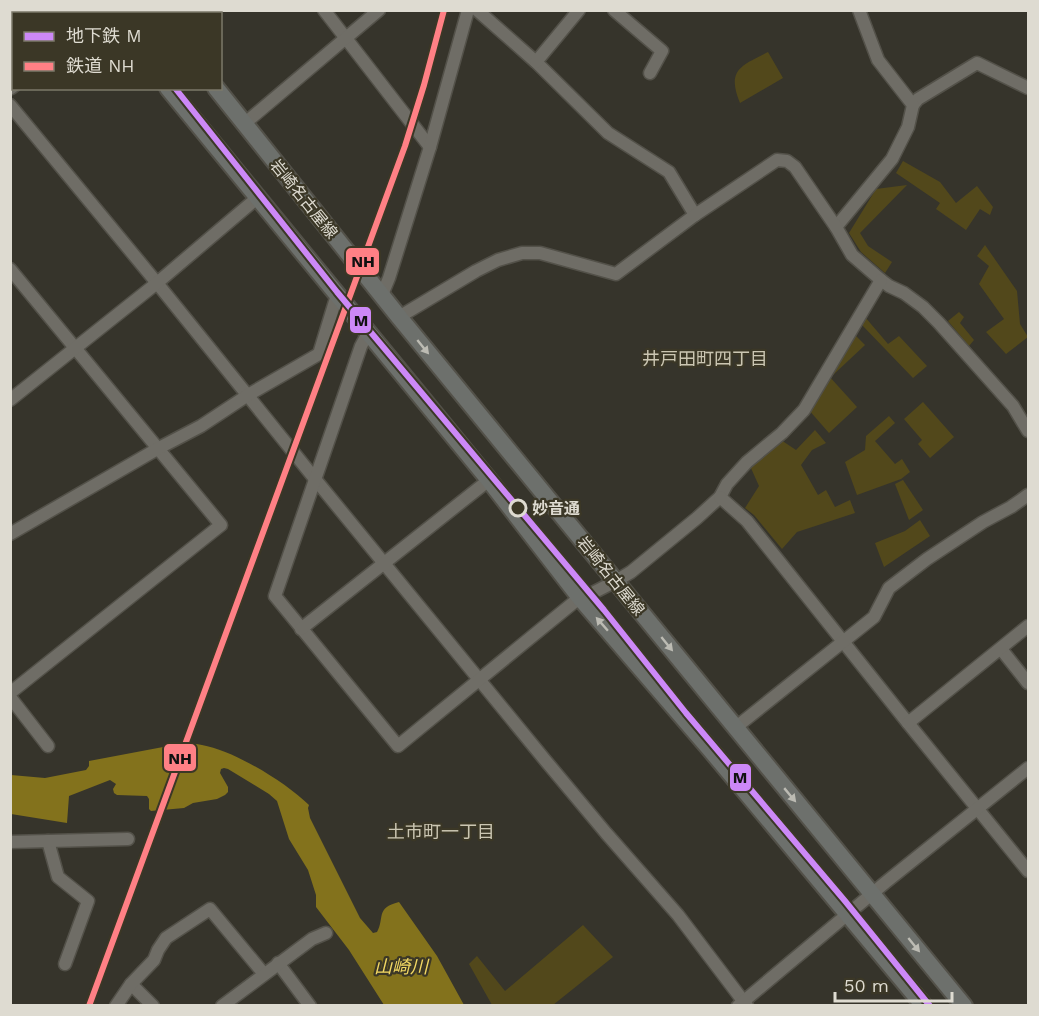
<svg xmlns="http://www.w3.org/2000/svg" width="1039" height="1016" font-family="'Work Sans','Noto Sans JP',sans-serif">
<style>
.green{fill:#52481b}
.water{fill:#83721c}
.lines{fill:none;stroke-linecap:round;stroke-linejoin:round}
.minor-casing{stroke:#535149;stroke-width:15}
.tertiary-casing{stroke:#535149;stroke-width:18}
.secondary-casing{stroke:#535149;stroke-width:20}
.minor{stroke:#6f6d66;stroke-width:12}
.tertiary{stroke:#6f6d66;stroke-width:15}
.secondary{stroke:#6d706c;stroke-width:16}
.rail-1-casing{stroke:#3b3726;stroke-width:10}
.rail-1{stroke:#ff8085;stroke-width:6}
.metro-1-casing{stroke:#3b3726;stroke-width:10}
.metro-1{stroke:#cc88f7;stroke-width:6}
.oneway{fill:#bcbbb3}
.stop-dot{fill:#3b3726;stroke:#dedbd1;stroke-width:3}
.labels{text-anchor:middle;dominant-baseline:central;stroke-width:4.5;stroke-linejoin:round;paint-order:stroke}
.street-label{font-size:16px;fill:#dedbd1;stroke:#3b3726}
.stop-label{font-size:16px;font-weight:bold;fill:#dedbd1;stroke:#3b3726;text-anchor:start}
.neighbourhood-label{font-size:18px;fill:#cbc6b2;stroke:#3b3726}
.water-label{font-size:18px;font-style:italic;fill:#f2d863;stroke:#3b3726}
.line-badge{stroke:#3b3726;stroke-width:2}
.pale-badge-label{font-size:16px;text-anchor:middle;font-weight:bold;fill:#111}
</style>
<rect width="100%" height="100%" fill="#36342b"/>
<!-- green -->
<g class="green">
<path d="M768,52l15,26 -43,25c-14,-34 2,-37 28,-51z"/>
<path d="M903,161l37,21 16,21 21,-17 16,21 -3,8 -10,-6 -14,21 -30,-21 4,-6 -44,-30z"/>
<path d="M907,185l-47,48 8,13 24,16 -7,11 -24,-21 -12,-19 27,-44z"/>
<path d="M985,245l32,46 3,33 8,13 -22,17 -20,-22 18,-13 -25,-35 10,-18 -12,-10z"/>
<path d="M959,312l5,5 -4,6 14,17 -5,6 -21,-25z"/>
<path d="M865,317l23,27 11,-8 28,30 -14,12 -52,-54z"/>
<path d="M855,335l10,10 -33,31 -2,-2z"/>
<path d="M828,375l29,32 -28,26 -21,-24z"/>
<path d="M923,402l31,35 -24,21 -12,-14 4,-4 -18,-21z"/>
<path d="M889,416l6,7 -20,18 20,23 7,-5 8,13 -9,7 -44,16 -12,-33 20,-12 1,-14z"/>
<path d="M815,430l11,13 -14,7 -11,15 17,30 8,-5 9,17 15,-7 5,13 -58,19 -15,17 -28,-34 -9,-7 14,-22 -9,-20 31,-26 15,10z"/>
<path d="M903,480l20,30 -14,10 -14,-36z"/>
<path d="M920,520l10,16 -46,31 -9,-24 30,-12z"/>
<path d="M583,925l30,32 -60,48h-61l-23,-41 8,-8 28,35z"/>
</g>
<!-- water -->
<path class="water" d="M179,744c7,0 16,-1 23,1 33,6 83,37 107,60l-1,3 2,10 50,100 13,15 4,-1c8,-14 -2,-24 22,-30l38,54 27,49h-80l-35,-55 -33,-43v-12l-8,-25 -19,-31 -12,-38 -8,-7 -41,-25 -4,-1 -3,1 -1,4 8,14v5l-3,3 -8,4 -24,4 -9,5 -33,3 -2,-2v-10l-2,-3 -30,-1 -3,-2 -1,-4 3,-5 -6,-4 -41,16 -2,27 -56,-9v-39l34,3 41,-8 3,-4v-5z"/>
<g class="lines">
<!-- minor casing -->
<g class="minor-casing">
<g id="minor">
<path d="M324,10l106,137"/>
<path d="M477,10l59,52 72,71 61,39 26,43"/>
<path d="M614,10l48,41 -12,22"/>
<path d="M536,62l43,-52"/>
<path d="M10,105l147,178 158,196 230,281 61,73 72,82 69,91"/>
<path d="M913,105l5,-6 59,-36 51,25"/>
<path d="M244,124l135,-114"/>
<path d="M836,227l56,-68 16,-32 5,-22 -35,-45 -19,-50"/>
<path d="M10,269l211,256 -211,168"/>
<path d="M382,295l7,-17 41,-131 38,-137"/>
<path d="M399,317l77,-46 22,-11 24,-7h18l76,21 79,-59 82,-55 10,1 8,6 41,60 16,28 29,25 8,6 15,7 19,14 16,16 74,83 15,25"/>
<path d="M368,333l-7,13 -86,250 123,150 175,-143 43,-22 15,-9 66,-54 23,-21 7,-13 20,-22 35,-29 22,-23 77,-130"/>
<path d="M10,400l147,-117 100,-85"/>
<path d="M720,497l27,24 161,202 120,148"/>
<path d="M10,534l149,-86 42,-22 47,-31 71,-41 18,-59"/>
<path d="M301,629l188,-149"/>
<path d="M1001,649l27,34"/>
<path d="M10,697l38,49"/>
<path d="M908,723l120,-97"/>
<path d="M735,728l139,-111 15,-29 38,-29 56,-37 28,-15 17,-12"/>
<path d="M48,841l10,36 30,24 -23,63"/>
<path d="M10,842l118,-3"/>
<path d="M278,963l32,43"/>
<path d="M131,984l22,22"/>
<path d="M116,1006l15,-22 23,-24 4,-10 8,-12 44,-29 54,65"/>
<path d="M222,1006l90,-67 14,-6"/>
<path d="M738,1006l148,-124 142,-114"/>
</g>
</g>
<!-- tertiary casing -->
<g class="tertiary-casing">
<path id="tertiary" d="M10,87l4,-3"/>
</g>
<!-- secondary casing -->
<g class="secondary-casing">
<g id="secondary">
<path d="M105,10l2,4"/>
<path d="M153,10l2,4"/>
<path d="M168,88l321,392 92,119 128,149 215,258"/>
<path d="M216,88l183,229 565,689"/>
</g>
</g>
<!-- minor -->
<use href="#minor" class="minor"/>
<!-- tertiary -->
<use href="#tertiary" class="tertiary"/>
<!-- secondary -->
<use href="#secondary" class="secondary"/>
<!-- rail-1 casing -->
<g class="rail-1-casing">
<path id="rail-1" d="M89,1006l316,-860 19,-61 20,-75"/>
</g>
<!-- rail-1 -->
<use href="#rail-1" class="rail-1"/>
<!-- metro-1 casing -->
<g class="metro-1-casing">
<path id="metro-1" d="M175,88l162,204 267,318 82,103 159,188 85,105"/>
</g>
<!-- metro-1 -->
<use href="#metro-1" class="metro-1"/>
</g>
<!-- one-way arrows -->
<defs><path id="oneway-solid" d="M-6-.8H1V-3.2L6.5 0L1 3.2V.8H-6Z" transform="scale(1.5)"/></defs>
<g class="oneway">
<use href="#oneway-solid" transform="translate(423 347) rotate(51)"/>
<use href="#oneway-solid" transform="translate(602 624) rotate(-131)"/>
<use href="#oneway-solid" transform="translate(667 644) rotate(51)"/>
<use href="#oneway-solid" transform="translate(790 795) rotate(50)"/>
<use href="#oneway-solid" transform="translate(914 945) rotate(51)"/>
</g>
<!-- markers -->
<circle class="stop-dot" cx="518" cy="508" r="8"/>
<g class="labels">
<!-- street labels -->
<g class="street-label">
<text transform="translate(304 199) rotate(51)">岩崎名古屋線</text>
<text transform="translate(611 576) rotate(51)">岩崎名古屋線</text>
</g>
<!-- stop labels -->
<g class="stop-label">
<text x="532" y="508">妙音通</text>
</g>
<!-- neighbourhood labels -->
<g class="neighbourhood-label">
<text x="705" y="358">井戸田町四丁目</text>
<text x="441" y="831">土市町一丁目</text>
</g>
<!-- water labels -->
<g class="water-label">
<text x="401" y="966">山崎川</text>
</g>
</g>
<g class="line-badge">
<rect x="345" y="247" width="35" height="29" rx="6" fill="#ff8085"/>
<rect x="349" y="306" width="23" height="28" rx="6" fill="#cc88f7"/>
<rect x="163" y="743" width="34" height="29" rx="6" fill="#ff8085"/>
<rect x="729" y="763" width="23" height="29" rx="6" fill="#cc88f7"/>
</g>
<g class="pale-badge-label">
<text x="363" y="267">NH</text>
<text x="361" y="326">M</text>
<text x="180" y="764">NH</text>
<text x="740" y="783">M</text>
</g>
<!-- border -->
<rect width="1039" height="1016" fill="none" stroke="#dedbd1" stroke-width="24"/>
<!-- legend -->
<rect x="12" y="12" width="210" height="78" fill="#3b3726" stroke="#7c796a" stroke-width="1.5"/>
<rect x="24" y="32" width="30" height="9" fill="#cc88f7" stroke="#7c796a" stroke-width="1.5"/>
<text x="66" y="42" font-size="18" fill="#dedbd1">地下鉄 M</text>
<rect x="24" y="62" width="30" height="9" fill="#ff8085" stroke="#7c796a" stroke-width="1.5"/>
<text x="66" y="72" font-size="18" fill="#dedbd1">鉄道 NH</text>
<!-- scale -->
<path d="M835 992v9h117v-9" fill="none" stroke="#dedbd1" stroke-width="3"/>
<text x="844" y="992" font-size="18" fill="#dedbd1" stroke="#3b3726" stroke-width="4.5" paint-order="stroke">50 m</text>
</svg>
